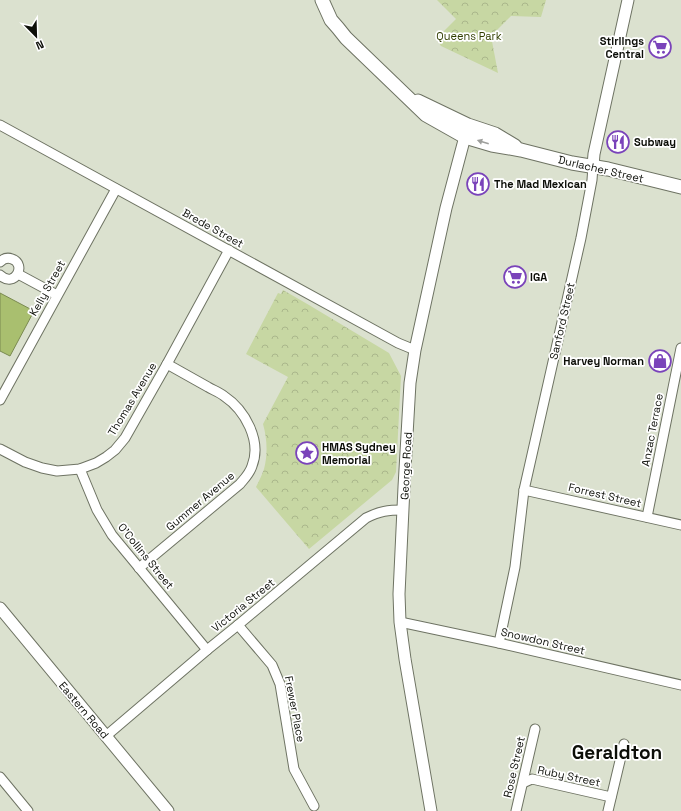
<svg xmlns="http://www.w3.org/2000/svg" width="681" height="811" font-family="'Space Grotesk',sans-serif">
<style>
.forest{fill:url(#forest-crowns)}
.water{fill:#a9bf6f;stroke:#7a8a50}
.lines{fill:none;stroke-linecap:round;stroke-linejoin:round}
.minor-casing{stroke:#6e7363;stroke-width:11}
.tertiary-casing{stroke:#6e7363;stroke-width:13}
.secondary-casing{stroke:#6e7363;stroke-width:15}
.minor{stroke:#fff;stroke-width:9}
.tertiary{stroke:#fff;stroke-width:11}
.secondary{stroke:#fff;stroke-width:13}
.oneway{fill:#9e9f9c}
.labels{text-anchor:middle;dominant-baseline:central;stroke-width:3.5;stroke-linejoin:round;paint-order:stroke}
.park-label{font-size:11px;fill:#313e00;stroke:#fff}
.poi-label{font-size:11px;font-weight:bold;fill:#0c0e08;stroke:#fff;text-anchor:start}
.street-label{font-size:11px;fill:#0c0e08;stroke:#fff}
.town-label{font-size:19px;font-weight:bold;fill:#0c0e08;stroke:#fff}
</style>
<defs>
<pattern id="forest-crowns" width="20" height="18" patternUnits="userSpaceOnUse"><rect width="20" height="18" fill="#c7d7a3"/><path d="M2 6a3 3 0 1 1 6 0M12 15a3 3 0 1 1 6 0" fill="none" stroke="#aab78b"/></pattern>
</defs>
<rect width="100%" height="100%" fill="#dbe1cf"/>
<!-- forest -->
<g class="forest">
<path d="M437,0h109l-5,17 -30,-1 -20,20 7,37 -57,-27 -5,-7 20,-20z"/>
<path d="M283,290l26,15 80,48 12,23 -5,96 -4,8 -83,69 -53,-62c3,-6 6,-12 8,-18 4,-15 3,-31 -1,-45l25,-47 -42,-23 32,-61 3,1z"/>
</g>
<!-- water -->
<path class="water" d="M0,293l34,18 -24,45 -10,-5z"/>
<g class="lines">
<!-- minor casing -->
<g class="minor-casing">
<g id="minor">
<path d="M0,125l398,218 17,7"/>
<path d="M0,262c3,-3 7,-5 12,-3 15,5 3,30 -12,16"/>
<path d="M18,274l39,21"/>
<path d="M0,400l116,-211"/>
<path d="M0,449l25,13 17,6 15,3 23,-2 16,-6 10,-6 9,-7 10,-12 42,-74 62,-114"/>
<path d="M80,469l17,41 15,25 95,115"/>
<path d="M524,490l157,35"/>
<path d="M647,517l34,-169"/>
<path d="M139,568l101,-84c5,-6 10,-11 12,-18 10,-25 -7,-56 -28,-70 -5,-4 -11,-6 -16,-9 -14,-8 -27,-15 -41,-23"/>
<path d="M400,622l99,21 182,42"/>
<path d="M238,625l34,40 8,19 14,85 20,37"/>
<path d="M499,643l16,-76 9,-77 57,-252 11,-58 1,-14"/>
<path d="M106,736l101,-86 31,-25 128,-107c14,-7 22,-8 37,-8"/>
<path d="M0,777l28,34"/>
<path d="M523,783l9,-4 79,18"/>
<path d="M516,811l19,-82"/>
<path d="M608,811l16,-67"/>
</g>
</g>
<!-- tertiary casing -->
<g class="tertiary-casing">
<g id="tertiary">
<path d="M593,166l1,-12 34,-154"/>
<path d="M0,608l168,203"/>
<path d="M431,811l-26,-152 -5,-37 -1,-28 5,-107 6,-104 5,-33 31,-142 21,-79"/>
</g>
</g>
<!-- secondary casing -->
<g class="secondary-casing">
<g id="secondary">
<path d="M322,0l9,20 7,8 8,10 80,77 39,22 27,8 29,5 51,13 36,6 73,18"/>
<path d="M418,101l50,24 27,9 20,12"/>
</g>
</g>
<!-- minor -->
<use href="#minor" class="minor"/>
<!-- tertiary -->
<use href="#tertiary" class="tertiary"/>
<!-- secondary -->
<use href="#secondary" class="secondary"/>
</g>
<!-- one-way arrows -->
<defs><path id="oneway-solid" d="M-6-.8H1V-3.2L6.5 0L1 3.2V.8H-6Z"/></defs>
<use class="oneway" href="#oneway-solid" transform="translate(483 142) rotate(-163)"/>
<!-- icons -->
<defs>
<g id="supermarket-ring" transform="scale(1.15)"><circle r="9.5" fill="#fff" stroke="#7a43ba" stroke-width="1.5"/><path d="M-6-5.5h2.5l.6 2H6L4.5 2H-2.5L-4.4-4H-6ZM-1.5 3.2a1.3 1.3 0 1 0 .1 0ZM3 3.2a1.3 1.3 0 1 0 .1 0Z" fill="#7a43ba"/></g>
<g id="restaurant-ring" transform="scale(1.15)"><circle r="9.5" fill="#fff" stroke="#7a43ba" stroke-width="1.5"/><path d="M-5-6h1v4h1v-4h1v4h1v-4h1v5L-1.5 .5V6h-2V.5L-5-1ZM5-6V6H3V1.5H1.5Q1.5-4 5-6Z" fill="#7a43ba"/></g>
<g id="shop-ring" transform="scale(1.15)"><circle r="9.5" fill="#fff" stroke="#7a43ba" stroke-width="1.5"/><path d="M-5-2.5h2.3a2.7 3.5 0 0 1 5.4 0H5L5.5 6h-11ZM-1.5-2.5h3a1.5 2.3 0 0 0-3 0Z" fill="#7a43ba"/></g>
<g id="sight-ring" transform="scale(1.15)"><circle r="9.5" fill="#fff" stroke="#7a43ba" stroke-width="1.5"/><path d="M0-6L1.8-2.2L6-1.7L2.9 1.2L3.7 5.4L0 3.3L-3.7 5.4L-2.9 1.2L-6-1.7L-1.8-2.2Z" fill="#7a43ba"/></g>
</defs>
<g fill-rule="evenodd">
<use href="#supermarket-ring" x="660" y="47"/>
<use href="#restaurant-ring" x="618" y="142"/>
<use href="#restaurant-ring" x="478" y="184"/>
<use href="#supermarket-ring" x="515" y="277"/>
<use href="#shop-ring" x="660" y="361"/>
<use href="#sight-ring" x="307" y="453"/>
</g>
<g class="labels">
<!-- park labels -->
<g class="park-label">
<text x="469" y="36">Queens Park</text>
</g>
<!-- poi labels -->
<g class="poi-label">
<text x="644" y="41" text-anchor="end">Stirlings<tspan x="644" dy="13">Central</tspan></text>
<text x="634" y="142">Subway</text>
<text x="494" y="184">The Mad Mexican</text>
<text x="530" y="277">IGA</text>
<text x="644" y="361" text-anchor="end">Harvey Norman</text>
<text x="322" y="447">HMAS Sydney<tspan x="322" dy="13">Memorial</tspan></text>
</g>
<!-- street labels -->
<g class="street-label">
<text transform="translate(601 169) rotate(13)">Durlacher Street</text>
<text transform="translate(213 228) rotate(29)">Brede Street</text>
<text transform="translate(47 288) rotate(-61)">Kelly Street</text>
<text transform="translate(562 321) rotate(-77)">Sanford Street</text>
<text transform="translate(132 399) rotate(-59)">Thomas Avenue</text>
<text transform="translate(652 430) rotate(-79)">Anzac Terrace</text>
<text transform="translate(406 466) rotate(-87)">George Road</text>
<text transform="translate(605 495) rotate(13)">Forrest Street</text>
<text transform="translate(200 501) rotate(-40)">Gummer Avenue</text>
<text transform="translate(146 556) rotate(51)">O'Collins Street</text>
<text transform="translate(243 605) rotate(-39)">Victoria Street</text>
<text transform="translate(543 641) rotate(13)">Snowdon Street</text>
<text transform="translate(295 709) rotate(79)">Frewer Place</text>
<text transform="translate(84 710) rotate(50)">Eastern Road</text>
<text transform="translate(514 767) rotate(-77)">Rose Street</text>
<text transform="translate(569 776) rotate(12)">Ruby Street</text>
</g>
<!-- town labels -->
<g class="town-label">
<text x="617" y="752">Geraldton</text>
</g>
</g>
<!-- north arrow -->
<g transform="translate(36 36) rotate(157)" stroke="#ffffff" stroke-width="3" paint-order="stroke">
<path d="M0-3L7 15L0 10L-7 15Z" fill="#0c0e08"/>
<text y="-6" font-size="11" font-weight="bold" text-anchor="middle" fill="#0c0e08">N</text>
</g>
</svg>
